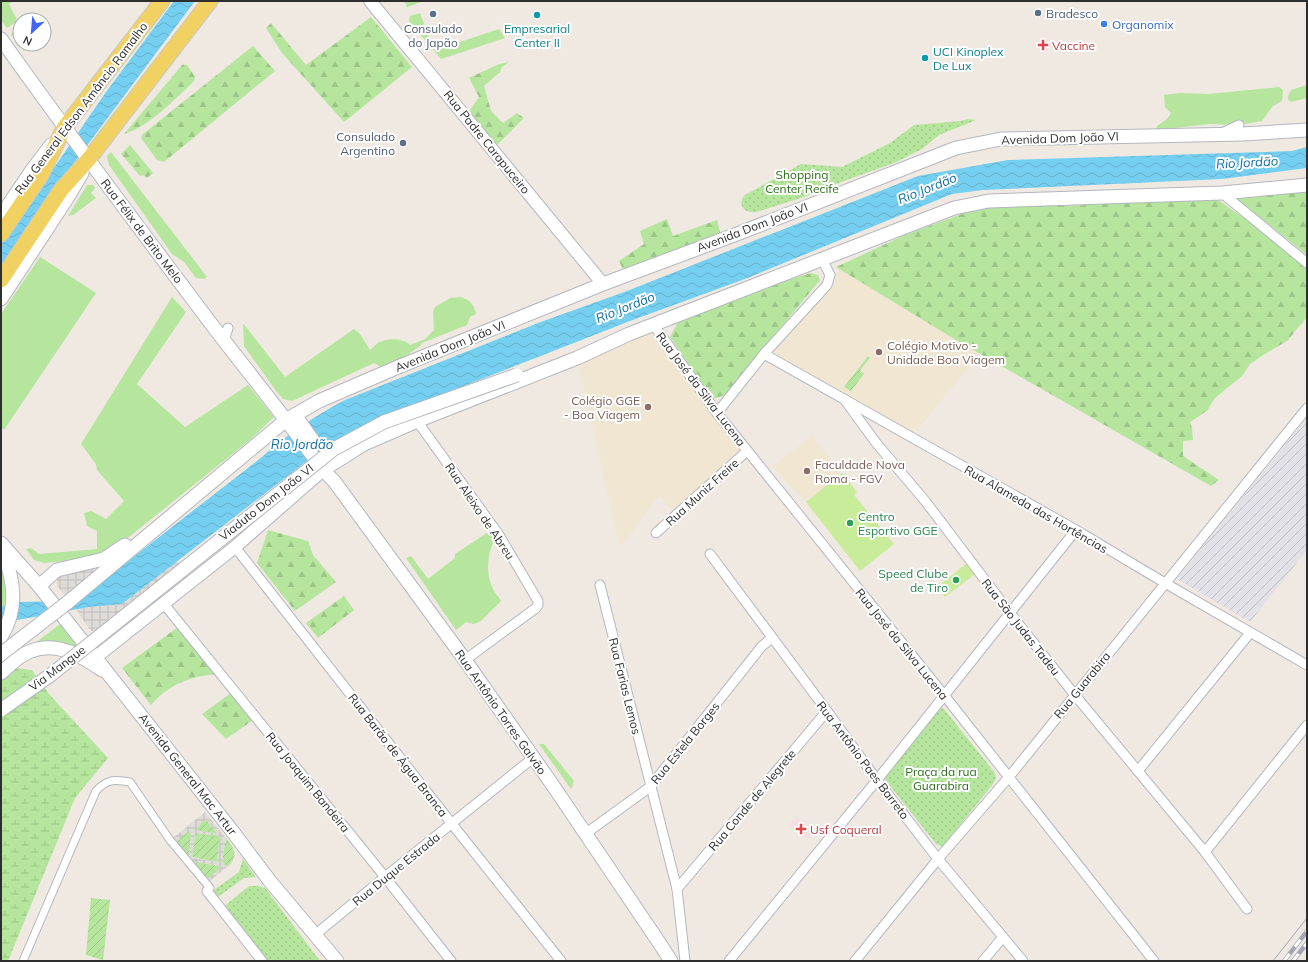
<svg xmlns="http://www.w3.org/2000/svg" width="1308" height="962" font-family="Mulish,sans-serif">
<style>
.industrial{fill:url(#industrial-furrows)}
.education{fill:#f0e6d1}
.medical{fill:#f5dfe0}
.grass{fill:#b6e59e}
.forest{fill:url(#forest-firs)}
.wetland{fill:url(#wetland-marsh)}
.park{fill:url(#park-dots)}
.garden{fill:url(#garden-furrows)}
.pitch{fill:#c9ec9a}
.plaza{fill:url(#plaza-grid);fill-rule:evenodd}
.water{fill:url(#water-waves)}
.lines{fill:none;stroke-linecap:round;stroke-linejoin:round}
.pedestrian-casing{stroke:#b4b7c1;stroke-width:9}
.minor-casing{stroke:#b4b7c1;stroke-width:11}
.tertiary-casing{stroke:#b4b7c1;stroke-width:14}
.secondary-casing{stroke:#b4b7c1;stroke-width:15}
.primary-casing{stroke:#c9c9c9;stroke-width:17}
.pedestrian{stroke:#fff;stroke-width:7}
.minor{stroke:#fff;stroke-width:9}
.tertiary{stroke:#fff;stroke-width:12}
.secondary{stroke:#fff;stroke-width:13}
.primary{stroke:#f2d163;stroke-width:15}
.tram{stroke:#a3a6b8;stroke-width:1}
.rail-casing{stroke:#a3a6b8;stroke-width:4.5}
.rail{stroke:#fff;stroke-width:3;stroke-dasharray:9;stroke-linecap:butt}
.secondary-bridge-casing{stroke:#b4b7c1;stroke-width:15;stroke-linecap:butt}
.secondary-bridge{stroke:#fff;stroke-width:13}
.service-dot{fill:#5c6f8a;stroke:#fff;stroke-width:1.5}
.culture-dot{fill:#0f9aa8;stroke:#fff;stroke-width:1.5}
.shop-dot{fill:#3f7fe0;stroke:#fff;stroke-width:1.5}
.health-dot{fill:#e0444e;stroke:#fff;stroke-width:1.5}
.education-dot{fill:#8d6e63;stroke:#fff;stroke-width:1.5}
.leisure-dot{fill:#2e9e5b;stroke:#fff;stroke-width:1.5}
.labels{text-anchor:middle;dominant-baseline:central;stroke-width:4;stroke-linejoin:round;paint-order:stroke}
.service-label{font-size:12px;fill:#4e5e75;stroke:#fff;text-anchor:start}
.shop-label{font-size:12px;fill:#366cbe;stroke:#fff;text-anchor:start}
.culture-label{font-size:12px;fill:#0d838f;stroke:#fff}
.health-label{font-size:12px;fill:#be3a42;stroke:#fff;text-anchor:start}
.street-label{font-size:12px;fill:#2e2e2e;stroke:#fff}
.park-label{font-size:12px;fill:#2c6e1b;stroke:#fff}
.education-label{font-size:12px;fill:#785e54;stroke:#fff;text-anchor:start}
.leisure-label{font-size:12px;fill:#27864d;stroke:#fff;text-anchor:start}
.water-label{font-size:13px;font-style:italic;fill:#0d6fa3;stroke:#fff}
</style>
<defs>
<pattern id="industrial-furrows" width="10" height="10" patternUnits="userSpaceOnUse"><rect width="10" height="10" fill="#e3e1e8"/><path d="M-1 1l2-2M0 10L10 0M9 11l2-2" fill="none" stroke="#c3c1c7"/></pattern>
<pattern id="forest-firs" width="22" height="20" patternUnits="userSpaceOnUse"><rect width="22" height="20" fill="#b6e59e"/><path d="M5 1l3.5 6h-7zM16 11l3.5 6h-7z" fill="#9dc588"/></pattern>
<pattern id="wetland-marsh" width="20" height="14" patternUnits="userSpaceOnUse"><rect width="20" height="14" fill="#b6e59e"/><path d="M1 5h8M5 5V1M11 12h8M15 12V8" fill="none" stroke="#9dc588"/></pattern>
<pattern id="park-dots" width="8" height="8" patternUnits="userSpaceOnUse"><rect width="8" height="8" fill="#b6e59e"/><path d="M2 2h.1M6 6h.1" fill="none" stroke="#9dc588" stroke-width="1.8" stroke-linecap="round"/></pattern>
<pattern id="garden-furrows" width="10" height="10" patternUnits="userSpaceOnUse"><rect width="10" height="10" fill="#b6e59e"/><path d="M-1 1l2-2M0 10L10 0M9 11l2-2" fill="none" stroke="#9dc588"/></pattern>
<pattern id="plaza-grid" width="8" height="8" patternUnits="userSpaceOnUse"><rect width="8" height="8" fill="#dfdcd8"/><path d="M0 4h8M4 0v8" fill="none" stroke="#c0bdba"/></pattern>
<pattern id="water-waves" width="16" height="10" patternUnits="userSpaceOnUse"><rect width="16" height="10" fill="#75cff0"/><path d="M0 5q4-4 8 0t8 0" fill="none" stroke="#66b2ce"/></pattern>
</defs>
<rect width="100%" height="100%" fill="#efe9e1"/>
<!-- industrial -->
<path class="industrial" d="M1307,418v132l-57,72 -73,-43z"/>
<!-- education -->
<g class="education">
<path d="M840,269l142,82 -69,84 -134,-78 -3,-5 -1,-3z"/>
<path d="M648,330l96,123 -69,61 -16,-19 -36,49h-4l-41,-182z"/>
<path d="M812,435l28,39 -34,28 -33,-35z"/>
</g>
<!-- medical -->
<g class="medical">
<path d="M1044,38l3,14 -5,1 -3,-14z"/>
<path d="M797,817l16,16 -6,6 -19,-14z"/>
</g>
<!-- grass -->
<g class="grass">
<path d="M1,1h12l-4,3 8,16 -1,2 -9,6 -6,-8z"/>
<path d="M404,1h20l-17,6z"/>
<path d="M420,13l10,27 5,3 -1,3 5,3 60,-20 6,9 -64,21 -32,-38 1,-5z"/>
<path d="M18,28l2,3v13h7l2,3 -5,4 -13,-17z"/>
<path d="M1307,85v13l-16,4 -3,-2v-4l3,-6z"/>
<path d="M1279,87l4,3 -1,11 -9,5 -11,15 -23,4 -29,-1 -54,6 1,-4 10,-7 4,-6 -6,-6 -1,-12 16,-2 29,1z"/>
<path d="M111,152l96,125 -3,2 -8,-1 -12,-16 -12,-8 -63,-89 -2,-9z"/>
<path d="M87,185h6l2,3 -4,5 5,5 -23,17 -5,1z"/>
<path d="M40,257l56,36 -92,137 -3,-3v-113z"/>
<path d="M172,297l14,15 -49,72 48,43 63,-42 26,32 -23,22 -147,118 -60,6 -10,-3 -8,-11 5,-1 8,6 58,-5v-18l-10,-5 -3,-13 7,-2 15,8 18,-18 -27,-31 -1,-6 -15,-20z"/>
<path d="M461,297c9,3 13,7 15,17l-6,3 -3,8 -45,18 -2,3 -16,11 -23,10 -7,-4 -82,38 -9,-2 -7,-8 -32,-45 -1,-23 42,54 69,-48 6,5 10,16c4,-4 8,-8 13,-9 8,-3 22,-2 27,4l15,-6 9,-9 -1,-18 2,-5 15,-9z"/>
<path d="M490,531l4,10c-7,14 -8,32 -2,46 2,5 7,10 9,14l-20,20 -7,3 -8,-2 -10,8 -50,-72 5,-2 17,23 27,-21v-4z"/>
<path d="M1,569l5,10 4,26 -9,24z"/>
<path d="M64,621l19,23 -6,5 -47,-2z"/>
<path d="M539,744h5l30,37 -3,8z"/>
</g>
<!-- forest -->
<g class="forest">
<path d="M371,17l41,50 -68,55 -62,-69 -16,-25 5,-5 35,42z"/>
<path d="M253,46l22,25 -111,91 -7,-2 -16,-22 2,-4z"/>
<path d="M509,62l-7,5 -2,5 -16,14 7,25 12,12 14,-10 7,5 -28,28 -28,-33 11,-16 -10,-19 30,-14z"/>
<path d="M183,64l4,1 8,12 -1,4c-20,19 -44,45 -70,53z"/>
<path d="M130,145l23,28 -6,5 -3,-3 -4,1 -19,-22z"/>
<path d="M1307,189v66l-70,-56z"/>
<path d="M1218,200l52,36 37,33v48l-20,24 -24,14 -13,9 -8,12 -27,22 -8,13 -17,11 2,6 1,12 -10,1v15l36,24 -8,6 -260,-149 -115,-70 69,-32 70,-26 46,-3h48l52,-3z"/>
<path d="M667,219l6,17 44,-16 4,15 -97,36 -5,-10 25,-17 -4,-13z"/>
<path d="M811,273l7,2 2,5 -95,115 -12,4 -43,-62 9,-17 81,-32z"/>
<path d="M268,530l40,11 5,14 23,27 -41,29 -38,-48z"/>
<path d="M344,596l10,14 -36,28 -12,-15z"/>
<path d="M178,627l41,47c-28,2 -50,10 -68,31l-29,-37z"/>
<path d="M231,693l22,27 -27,19 -24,-25z"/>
</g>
<!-- wetland -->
<path class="wetland" d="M1,666l31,4 17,24 59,64 -33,40 -67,163h-7z"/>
<!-- park -->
<g class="park">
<path d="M968,119l8,1 -37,15 -17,14 -28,14 -50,18 -40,16 -48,15c-11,2 -20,-7 -11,-17l56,-31 41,3 48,-24 24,-18 47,-4z"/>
<path d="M941,707l3,2 51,64 1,5 -3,6 -50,62h-2l-5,-2 -52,-66z"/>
<path d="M243,859l13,18 -12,1 -26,19h-2l-3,-3 1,-4 25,-18z"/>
<path d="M249,886h9l7,2 55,73h-54l-39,-50 -1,-4 1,-3z"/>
</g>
<!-- garden -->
<g class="garden">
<path d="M868,356l2,2 -10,12 4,4 -13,17 -7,-4z"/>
<path d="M204,820h2l10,12v2l-20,-4v-2z"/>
<path d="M189,831l2,3 -2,24 -14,-16z"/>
<path d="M195,833l25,3 -3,26 -25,-5z"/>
<path d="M226,838c9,11 13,19 1,29l-5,-5z"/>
<path d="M196,862l23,4 1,3 -13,11 -14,-16z"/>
<path d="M91,898l19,2 -7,60 -17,-5z"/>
</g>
<!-- pitch -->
<g class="pitch">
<path d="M842,473l15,19 -3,3 40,49 -34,27 -54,-69z"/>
<path d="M967,563l8,11 -30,23 -8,-10z"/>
</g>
<!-- plaza -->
<g class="plaza">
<path d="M113,561l-45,38 -11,-13v-11z"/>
<path d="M177,561l4,4 -85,68 -6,-3 -13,-19v-2l12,-2 33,-3z"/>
<path d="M205,812l21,26 -4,24 5,5 -22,18 -4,-1 -33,-42zM204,820h2l10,12v2l-20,-4zM189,831l2,3 -2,24 -13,-16zM195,833l25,3 -3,26 -25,-4zM196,862l23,4 1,2 -13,12 -14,-17z"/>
</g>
<!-- water -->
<g class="water">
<path d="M174,1h21l-136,182 -58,83v-21l105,-153z"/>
<path d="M1307,147v21l-85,11 -239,11 -31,4 -207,85 -115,42 -256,100 -22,10 -49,33 -181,140 -33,3 -88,16v-16l18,-5 45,-1 22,-7 176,-137c27,-24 51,-40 83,-57l193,-77 89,-32 291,-115 90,-16 284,-9z"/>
</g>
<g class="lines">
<!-- pedestrian casing -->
<g class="pedestrian-casing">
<path id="pedestrian" d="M23,961l73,-170c11,-12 19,-12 34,-9l40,58 40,48"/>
</g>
<!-- minor casing -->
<g class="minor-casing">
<g id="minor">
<path d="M1222,133l17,-8"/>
<path d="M1222,193l85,70"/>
<path d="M653,324l64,89 227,282 210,266"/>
<path d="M224,340l4,-12"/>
<path d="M764,354l312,176 89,53 142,82"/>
<path d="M844,399l33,45 49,58 84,111 64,81 131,158 42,57"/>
<path d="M717,413l47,-59 63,-69 3,-10 -8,-16"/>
<path d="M417,421l82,114 39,66v4l-2,3 -71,52"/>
<path d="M656,533l91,-82"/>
<path d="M235,547l217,277 109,137"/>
<path d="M710,554l117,157 50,69 61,79 85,102"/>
<path d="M600,585l77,304 8,72"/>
<path d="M164,604l221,273 66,84"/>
<path d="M1138,771l112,-138"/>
<path d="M585,834l65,-47 112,-141 10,-8"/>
<path d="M1205,852l102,-127"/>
<path d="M677,889l150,-178"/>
<path d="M207,891l55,70"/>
<path d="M316,934l69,-57 148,-119"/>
<path d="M729,961l148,-181 199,-250"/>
<path d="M855,961l83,-102 71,-82 298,-369"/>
<path d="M983,961l20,-24"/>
</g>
</g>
<!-- tertiary casing -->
<g class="tertiary-casing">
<g id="tertiary">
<path d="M370,1l233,283"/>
<path d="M96,657l139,-110 88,-77"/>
</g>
</g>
<!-- secondary casing -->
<g class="secondary-casing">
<g id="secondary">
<path d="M1,39c68,96 138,189 208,282 38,50 78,98 114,149l11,11 131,179 89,127 104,154 13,20"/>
<path d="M1,216l31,-46 19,-25"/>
<path d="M1,299l67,-102 14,-24"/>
<path d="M295,415l19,27"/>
<path d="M323,470l41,-26 53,-23 160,-63 52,-24 325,-126 35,-7 233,-8 85,-8"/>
<path d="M1,543l38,43 194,246 36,48 68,81"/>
<path d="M39,586l18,-16 47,-11 21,-14"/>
<path d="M67,603l219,-183 33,-19 79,-34 205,-83 134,-50 219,-86 45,-9 241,-5 65,-4"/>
<path d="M1,637c18,-29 13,-58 1,-88"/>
<path d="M1,673c9,-8 18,-18 30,-22 25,-10 51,5 71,19"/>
</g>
</g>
<!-- primary casing -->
<g class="primary-casing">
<g id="primary">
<path d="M1,234l40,-59 23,-47 98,-127"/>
<path d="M1,280l60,-90 27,-30 122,-159"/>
</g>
</g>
<!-- pedestrian -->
<use href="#pedestrian" class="pedestrian"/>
<!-- minor -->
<use href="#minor" class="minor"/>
<!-- tertiary -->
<use href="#tertiary" class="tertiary"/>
<!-- secondary -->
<use href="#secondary" class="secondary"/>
<!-- primary -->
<use href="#primary" class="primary"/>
<!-- tram -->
<path class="tram" d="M1273,961l34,-43"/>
<!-- rail casing -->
<g class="rail-casing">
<g id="rail">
<path d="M1284,961l23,-30"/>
<path d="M1293,961l14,-18"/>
</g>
</g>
<!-- rail -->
<use href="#rail" class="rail"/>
<!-- secondary-bridge casing -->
<g class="secondary-bridge-casing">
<g id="secondary-bridge">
<path d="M1,654l66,-51"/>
<path d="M1,710l51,-36 282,-225 50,-27 133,-47"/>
</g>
</g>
<!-- secondary-bridge -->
<use href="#secondary-bridge" class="secondary-bridge"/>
</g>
<!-- markers -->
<g class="service-dot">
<circle cx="1038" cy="13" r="4"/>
<circle cx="433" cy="14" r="4"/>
<circle cx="403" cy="143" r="4"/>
</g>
<g class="culture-dot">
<circle cx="537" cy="15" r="4"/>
<circle cx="925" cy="58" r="4"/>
</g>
<circle class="shop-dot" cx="1104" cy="24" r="4"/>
<g class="health-dot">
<path d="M1041 39h4v4h4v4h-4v4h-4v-4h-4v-4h4z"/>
<path d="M799 823h4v4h4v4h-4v4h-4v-4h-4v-4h4z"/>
</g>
<g class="education-dot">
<circle cx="879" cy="352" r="4"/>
<circle cx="648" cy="407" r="4"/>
<circle cx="807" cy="471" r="4"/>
</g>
<g class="leisure-dot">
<circle cx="850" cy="523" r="4"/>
<circle cx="956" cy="580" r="4"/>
</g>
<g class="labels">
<!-- service labels -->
<g class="service-label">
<text x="1046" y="13">Bradesco</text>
<text x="433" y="28" text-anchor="middle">Consulado<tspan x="433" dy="14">do Japão</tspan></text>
<text x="395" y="136" text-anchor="end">Consulado<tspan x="395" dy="14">Argentino</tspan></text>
</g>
<!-- shop labels -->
<g class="shop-label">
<text x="1112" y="24">Organomix</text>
</g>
<!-- culture labels -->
<g class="culture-label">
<text x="537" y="28">Empresarial<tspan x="537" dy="14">Center II</tspan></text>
<text x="933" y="51" text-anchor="start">UCI Kinoplex<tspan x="933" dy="14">De Lux</tspan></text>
</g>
<!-- health labels -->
<g class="health-label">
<text x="1052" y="45">Vaccine</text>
<text x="810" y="829">Usf Coqueral</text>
</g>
<!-- street labels -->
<g class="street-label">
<text transform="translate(81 108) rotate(-53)">Rua General Edson Amâncio Ramalho</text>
<text transform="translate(1060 138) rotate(-2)">Avenida Dom João VI</text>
<text transform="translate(487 142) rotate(51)">Rua Padre Carapuceiro</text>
<text transform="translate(752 227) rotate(-21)">Avenida Dom João VI</text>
<text transform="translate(142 231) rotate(53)">Rua Félix de Brito Melo</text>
<text transform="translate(450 346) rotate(-22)">Avenida Dom João VI</text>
<text transform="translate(701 389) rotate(53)">Rua José da Silva Lucena</text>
<text transform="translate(702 492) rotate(-42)">Rua Muniz Freire</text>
<text transform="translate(266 502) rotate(-38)">Viaduto Dom João VI</text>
<text transform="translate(1036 509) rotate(30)">Rua Alameda das Hortências</text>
<text transform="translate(480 511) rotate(56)">Rua Aleixo de Abreu</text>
<text transform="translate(1021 627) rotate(52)">Rua São Judas Tadeu</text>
<text transform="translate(902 644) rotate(51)">Rua José da Silva Lucena</text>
<text transform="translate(57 668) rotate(-37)">Via Mangue</text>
<text transform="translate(1082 685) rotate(-51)">Rua Guarabira</text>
<text transform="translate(625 686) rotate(76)">Rua Farias Lemos</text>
<text transform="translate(501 712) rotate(55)">Rua Antônio Torres Galvão</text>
<text transform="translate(685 743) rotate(-51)">Rua Estela Borges</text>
<text transform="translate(398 755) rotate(52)">Rua Barão de Água Branca</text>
<text transform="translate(863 760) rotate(53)">Rua Antônio Paes Barreto</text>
<text transform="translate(188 774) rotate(52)">Avenida General Mac Artur</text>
<text transform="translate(308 782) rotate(51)">Rua Joaquim Bandeira</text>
<text transform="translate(752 800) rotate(-50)">Rua Conde de Alegrete</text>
<text transform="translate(396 869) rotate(-39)">Rua Duque Estrada</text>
</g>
<!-- park labels -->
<g class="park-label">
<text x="802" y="174">Shopping<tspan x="802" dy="14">Center Recife</tspan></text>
<text x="941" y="771">Praça da rua<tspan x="941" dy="14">Guarabira</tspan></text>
</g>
<!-- education labels -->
<g class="education-label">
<text x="887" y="345">Colégio Motivo -<tspan x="887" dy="14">Unidade Boa Viagem</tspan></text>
<text x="640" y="400" text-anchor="end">Colégio GGE<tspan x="640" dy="14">- Boa Viagem</tspan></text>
<text x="815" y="464">Faculdade Nova<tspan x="815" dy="14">Roma - FGV</tspan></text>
</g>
<!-- leisure labels -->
<g class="leisure-label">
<text x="858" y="516">Centro<tspan x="858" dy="14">Esportivo GGE</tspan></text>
<text x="948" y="573" text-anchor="end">Speed Clube<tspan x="948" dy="14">de Tiro</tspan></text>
</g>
<!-- water labels -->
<g class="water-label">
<text transform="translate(1247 162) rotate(-3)">Rio Jordão</text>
<text transform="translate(927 188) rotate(-22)">Rio Jordão</text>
<text transform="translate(625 307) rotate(-22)">Rio Jordão</text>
<text x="302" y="444">Rio Jordão</text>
</g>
</g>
<!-- border -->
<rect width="1308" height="962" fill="none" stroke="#2e2e2e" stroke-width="4"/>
<!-- north arrow -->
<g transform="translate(32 32) rotate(206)"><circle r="19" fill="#ffffff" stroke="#ababab"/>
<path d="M0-3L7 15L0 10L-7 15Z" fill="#4264fb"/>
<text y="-6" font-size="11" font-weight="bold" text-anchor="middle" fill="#2e2e2e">N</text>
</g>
</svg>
